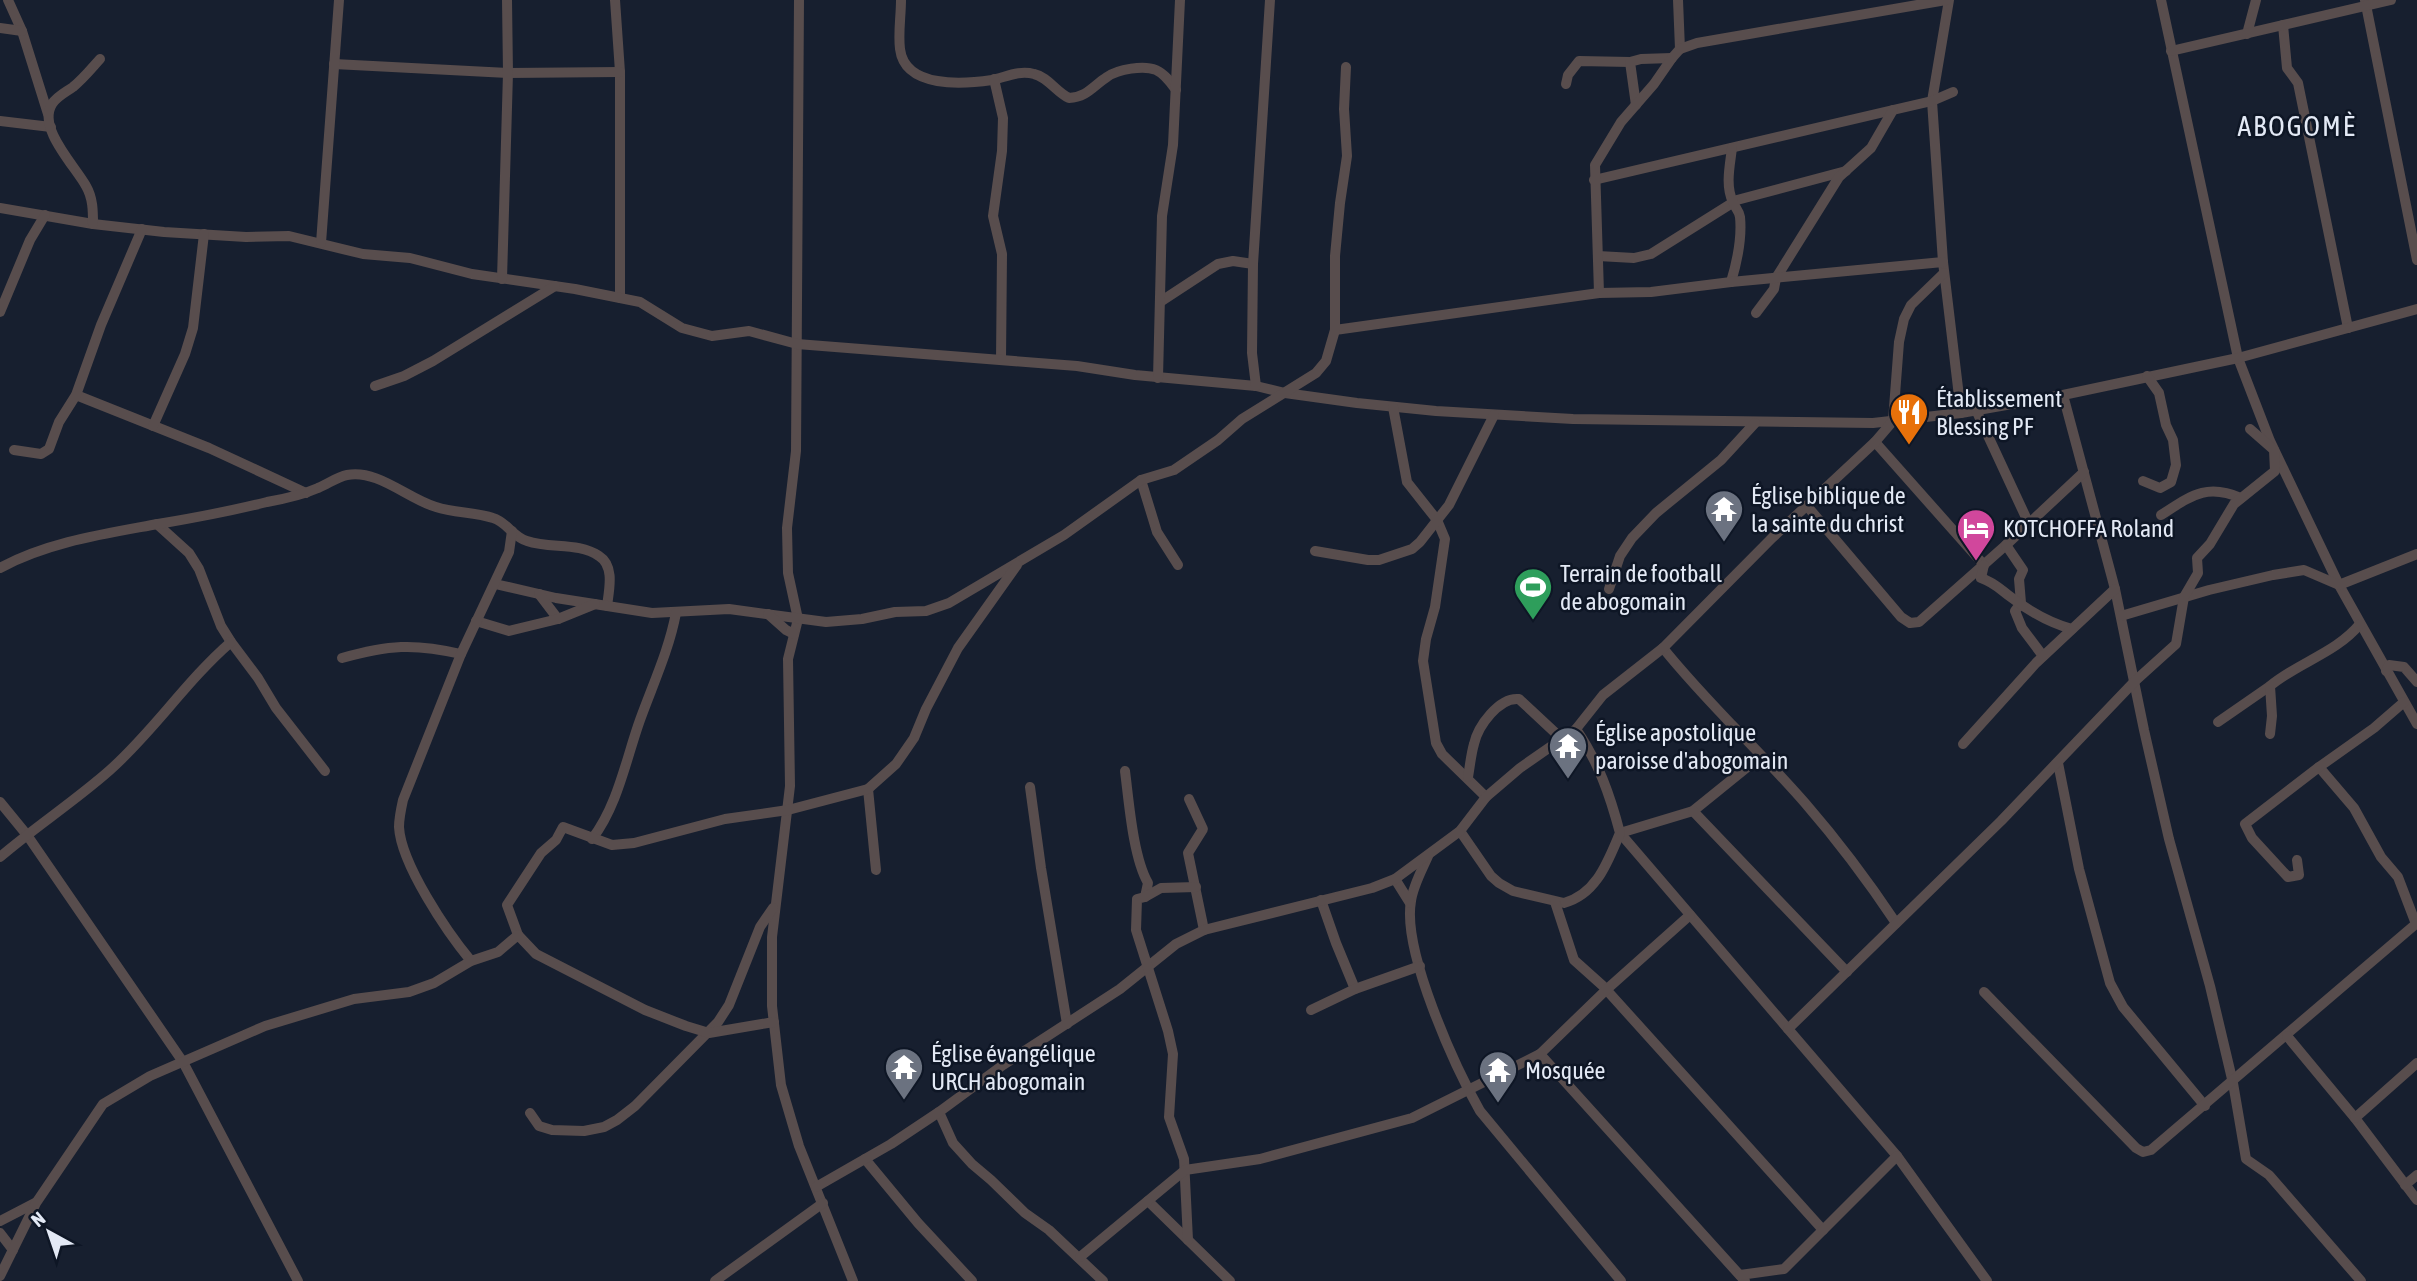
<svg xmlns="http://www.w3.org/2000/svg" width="2417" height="1281" font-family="'Asap Condensed',sans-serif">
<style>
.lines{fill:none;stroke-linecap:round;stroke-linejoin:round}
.street{stroke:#584d4d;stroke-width:10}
.labels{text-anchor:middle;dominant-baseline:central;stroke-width:5;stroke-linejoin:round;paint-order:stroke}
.poi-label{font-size:24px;fill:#e3e9f5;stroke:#0e1625;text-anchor:start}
.quarter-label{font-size:28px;letter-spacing:2px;fill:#e3e9f5;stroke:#0e1625}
</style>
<rect width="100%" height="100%" fill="#171f2f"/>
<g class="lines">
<!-- street -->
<g class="street">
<path d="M8,0l14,31 26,83"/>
<path d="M615,0l5,72v226"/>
<path d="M799,0l-3,451 -9,77 1,45 10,46 -10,40 2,127 -18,151v69l9,79 18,61 54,135"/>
<path d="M901,0c0,16 -3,33 -1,49 5,40 64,35 92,31 14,-3 27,-10 42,-6 14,3 22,18 35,24 18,-1 24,-12 38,-21 11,-8 37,-12 49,-7 9,4 15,13 20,20"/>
<path d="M1678,0l2,49"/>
<path d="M1949,0l-17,101 11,161 18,151"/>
<path d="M2161,0l77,358 32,83 69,144 78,139"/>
<path d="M2365,0l52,260"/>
<path d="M2283,25l4,43 11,15 50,245"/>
<path d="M0,28l22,3"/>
<path d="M2247,34l9,-34"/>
<path d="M2171,51l220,-51"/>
<path d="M334,64l174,9 112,-1"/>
<path d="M994,79l9,39 -1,33 -9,65 9,38 -1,106"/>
<path d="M1566,84l2,-9 11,-14 51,1"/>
<path d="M1636,105l-6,-43 11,-3 31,-1"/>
<path d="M0,121l51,6"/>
<path d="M1594,180l299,-70 39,-9 21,-9"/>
<path d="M0,208l93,16 71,8 82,5 43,-1 74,18 47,4 62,16 103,15 65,13 42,26 30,8 37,-5 48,13 280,22 58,9 121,11 29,7 72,10 79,8 137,8 300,4 88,-10 102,-18 175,-37 179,-49"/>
<path d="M93,224c0,-13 0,-26 -7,-38 -11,-20 -49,-58 -34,-82 5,-8 14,-12 21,-17 10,-8 18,-18 27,-28"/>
<path d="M321,243l18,-243"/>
<path d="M1598,256l36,2 17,-4 86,-54 109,-29"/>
<path d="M502,279l6,-206 -1,-73"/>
<path d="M1731,282c6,-20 11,-45 9,-65 -1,-7 -5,-9 -7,-15 -8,-16 -3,-37 -1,-54"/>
<path d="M1599,293l-4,-128 26,-43 33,-38 18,-26 8,-9 17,-6 249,-43"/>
<path d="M1160,302l58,-38 15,-3 20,3"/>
<path d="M0,312l30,-72 15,-25"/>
<path d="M1756,313l18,-24 2,-11 63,-101 32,-29 22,-38"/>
<path d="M1335,330l264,-37 52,-1 80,-10 212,-20"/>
<path d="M1158,378l4,-162 11,-71 7,-145"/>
<path d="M375,386l29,-10 29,-15 122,-75"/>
<path d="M1256,386l-4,-33 1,-89 17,-264"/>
<path d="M76,395l133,53 97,45"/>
<path d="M2063,395l52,194 29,141 25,109 41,147 23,97 13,76 23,16 92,106"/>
<path d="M1393,407l14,75 30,38 8,19 -10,68 -9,32 -3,22 13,82 6,11 44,43"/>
<path d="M1976,410l53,114"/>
<path d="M153,426l32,-72 8,-26 11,-94"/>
<path d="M1875,442l109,123"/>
<path d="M14,450l27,4 8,-5 10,-27 17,-27 25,-70 41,-96"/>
<path d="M1141,480l16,52 21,33"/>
<path d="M2143,481l17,7 11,-6 5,-17 -3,-25 -7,-15 -7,-32 -12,-17"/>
<path d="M1807,506l94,111 9,6 9,-1 87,-77 78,-73"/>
<path d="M2161,515c30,-19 45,-32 80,-17"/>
<path d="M157,524l32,29 10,16 22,57 10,16 27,36 18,30 49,63"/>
<path d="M2006,545l17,25 -4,9 2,24 -6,8 7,17 21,28"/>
<path d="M1315,551l53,9h11l33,-11 8,-7 29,-37 45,-90"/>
<path d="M1984,565l-3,13c12,4 18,10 27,17 18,14 42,28 64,34"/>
<path d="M0,568c48,-26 104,-34 158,-44 36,-6 73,-13 109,-22 17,-3 35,-7 51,-14 10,-4 19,-11 29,-13 31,-6 61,24 89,32 18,6 39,5 57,11 14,4 20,19 34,23 24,8 51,1 72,15 16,10 10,34 8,50"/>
<path d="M495,584l61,14 96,15 77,-4 97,13 36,-3 33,-7 31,-1 23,-8 115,-68 77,-55 33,-10 44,-30 24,-21 74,-46 10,-12 9,-31v-74l5,-53 7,-47 -3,-47 2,-42"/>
<path d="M1609,589l11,-33 12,-18 24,-25 65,-53 34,-37"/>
<path d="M539,594l19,25"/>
<path d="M768,614l18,16 8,4"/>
<path d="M2121,616l88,-26 64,-15 31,-5 35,15 78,-31"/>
<path d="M476,621l33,10 49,-12 37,-15"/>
<path d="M1663,648c44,55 96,102 142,155 33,38 63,78 91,120"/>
<path d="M342,658c46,-13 72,-15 119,-4"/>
<path d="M2386,671l3,-6 15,2 13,15"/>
<path d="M2218,722l52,-36"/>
<path d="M2270,734l2,-18 -2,-30c29,-24 66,-33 90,-62"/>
<path d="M1963,744l73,-81 79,-74"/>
<path d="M1761,756l-68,55 -73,22 277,323 90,125"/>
<path d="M2058,763l21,106 31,114 13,24 82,99"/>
<path d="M2319,767l35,41 27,49 17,20 18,47"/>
<path d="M1125,771c4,31 8,86 23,112l-3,14"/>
<path d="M1468,777c2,-11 3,-23 6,-33 4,-18 25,-47 45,-45l44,41"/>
<path d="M1030,787l11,81 26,156"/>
<path d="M868,789l8,81"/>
<path d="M1189,799l14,30 -15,24 16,77"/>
<path d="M0,802l27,33 156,227 115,219"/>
<path d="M1693,811l154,161"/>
<path d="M1460,831l31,45 8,7 14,8 51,12c33,-9 44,-42 56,-70 -10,-38 -22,-72 -44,-104"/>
<path d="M592,839c26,-34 34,-80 48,-119 13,-36 29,-70 36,-107"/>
<path d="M1428,856c-6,14 -15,30 -17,45 -9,50 44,166 69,210l141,170"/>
<path d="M0,857c35,-30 75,-56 110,-87 44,-39 76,-89 121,-128"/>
<path d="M2297,860l2,15 -11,2 -36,-39 -7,-14 74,-57 55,-39 30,-26"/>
<path d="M1395,879l15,24"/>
<path d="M1321,900l15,43 19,46"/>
<path d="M1555,902l19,58 29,26 220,244"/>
<path d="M518,935l-11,-30 34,-52 15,-13 7,-13 49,18 22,-2 91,-24 63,-9 80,-21 28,-25 18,-26 12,-29 32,-61 59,-83"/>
<path d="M471,961c-24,-29 -70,-97 -72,-134 0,-9 2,-18 4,-27l58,-146 48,-102 3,-21"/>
<path d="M1984,992l152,156 7,4 8,-2 266,-227"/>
<path d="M1311,1010l44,-21 65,-23"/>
<path d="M1788,1029l213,-208 134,-140 41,-37 8,-47 14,-24 -1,-15 13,-14 24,-40 41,-33 -1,-21 -24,-21"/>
<path d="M2287,1036l68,82 62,82"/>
<path d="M1540,1054l205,227"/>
<path d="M939,1112l14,31 19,21 19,16 34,33 24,17 54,51"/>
<path d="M530,1113l9,13 13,4 32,1 20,-4 13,-7 18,-14 83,-84 11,-17 31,-78 13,-19"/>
<path d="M2355,1118l62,-55"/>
<path d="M865,1159l53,64 54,58"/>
<path d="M2405,1185l12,-10"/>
<path d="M816,1187l75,-43 48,-32 64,-47 117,-76 56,-45 28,-14 168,-42 23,-9 65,-48 26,-34 34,-29 56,-39 27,-34 60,-47 109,-110 103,-96 18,-21 6,-79 5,-23 7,-14 33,-32"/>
<path d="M1148,1201l82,80"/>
<path d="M0,1221l35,-18"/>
<path d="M0,1233l13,17"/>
<path d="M1188,1240l-4,-81 -15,-42 4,-63 -5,-23 -32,-101 1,-31 8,-2 16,-9 35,-1"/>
<path d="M1080,1257l105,-87 75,-11 152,-41 128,-64 66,-64 84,-75"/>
<path d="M1740,1275l44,-6 113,-113"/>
<path d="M0,1276l36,-73 67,-99 47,-28 115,-50 89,-27 55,-7 25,-9 37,-22 27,-9 20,-17 18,19 109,56 41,16 23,7 65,-11"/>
<path d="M715,1281l108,-78"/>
</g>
</g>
<!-- icons -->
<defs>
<g id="restaurant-pin" transform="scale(2.0125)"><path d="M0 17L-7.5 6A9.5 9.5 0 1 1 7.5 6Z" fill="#e8710a" stroke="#0e1625"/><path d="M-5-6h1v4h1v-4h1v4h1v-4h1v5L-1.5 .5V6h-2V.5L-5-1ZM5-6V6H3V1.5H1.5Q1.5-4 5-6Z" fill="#fff"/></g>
<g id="temple-pin" transform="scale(2.0125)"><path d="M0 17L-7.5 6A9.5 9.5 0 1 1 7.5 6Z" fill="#6b7280" stroke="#0e1625"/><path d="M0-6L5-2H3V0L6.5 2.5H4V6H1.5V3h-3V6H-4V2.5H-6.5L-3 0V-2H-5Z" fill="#fff"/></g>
<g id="hotel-pin" transform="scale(2.0125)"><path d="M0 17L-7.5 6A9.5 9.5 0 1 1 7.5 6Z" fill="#d1479c" stroke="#0e1625"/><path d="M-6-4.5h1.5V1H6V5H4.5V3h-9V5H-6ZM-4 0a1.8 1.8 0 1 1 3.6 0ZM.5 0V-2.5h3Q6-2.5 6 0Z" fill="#fff"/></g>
<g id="stadium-pin" transform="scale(2.0125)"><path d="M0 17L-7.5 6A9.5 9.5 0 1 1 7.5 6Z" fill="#2e9e5b" stroke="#0e1625"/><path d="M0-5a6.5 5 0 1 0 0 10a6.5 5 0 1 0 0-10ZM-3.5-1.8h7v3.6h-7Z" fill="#fff"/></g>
</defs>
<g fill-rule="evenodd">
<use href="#restaurant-pin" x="1909" y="412"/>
<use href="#temple-pin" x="1724" y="509"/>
<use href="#hotel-pin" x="1976" y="528"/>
<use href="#stadium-pin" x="1533" y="587"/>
<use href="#temple-pin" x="1568" y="746"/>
<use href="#temple-pin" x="904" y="1067"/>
<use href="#temple-pin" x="1498" y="1070"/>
</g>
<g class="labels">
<!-- poi labels -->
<g class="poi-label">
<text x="1936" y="398">Établissement<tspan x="1936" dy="28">Blessing PF</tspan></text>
<text x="1751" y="495">Église biblique de<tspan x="1751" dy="28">la sainte du christ</tspan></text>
<text x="2003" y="528">KOTCHOFFA Roland</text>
<text x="1560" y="573">Terrain de football<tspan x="1560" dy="28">de abogomain</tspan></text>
<text x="1595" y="732">Église apostolique<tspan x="1595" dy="28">paroisse d'abogomain</tspan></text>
<text x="931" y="1053">Église évangélique<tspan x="931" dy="28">URCH abogomain</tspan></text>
<text x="1525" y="1070">Mosquée</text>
</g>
<!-- quarter labels -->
<g class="quarter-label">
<text x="2297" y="126">ABOGOMÈ</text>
</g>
</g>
<!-- north arrow -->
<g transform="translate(49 1232) rotate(320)" stroke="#0e1625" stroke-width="5" paint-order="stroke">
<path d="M0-5L12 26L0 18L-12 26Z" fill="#e3e9f5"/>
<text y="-10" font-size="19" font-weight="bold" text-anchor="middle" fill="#e3e9f5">N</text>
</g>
</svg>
